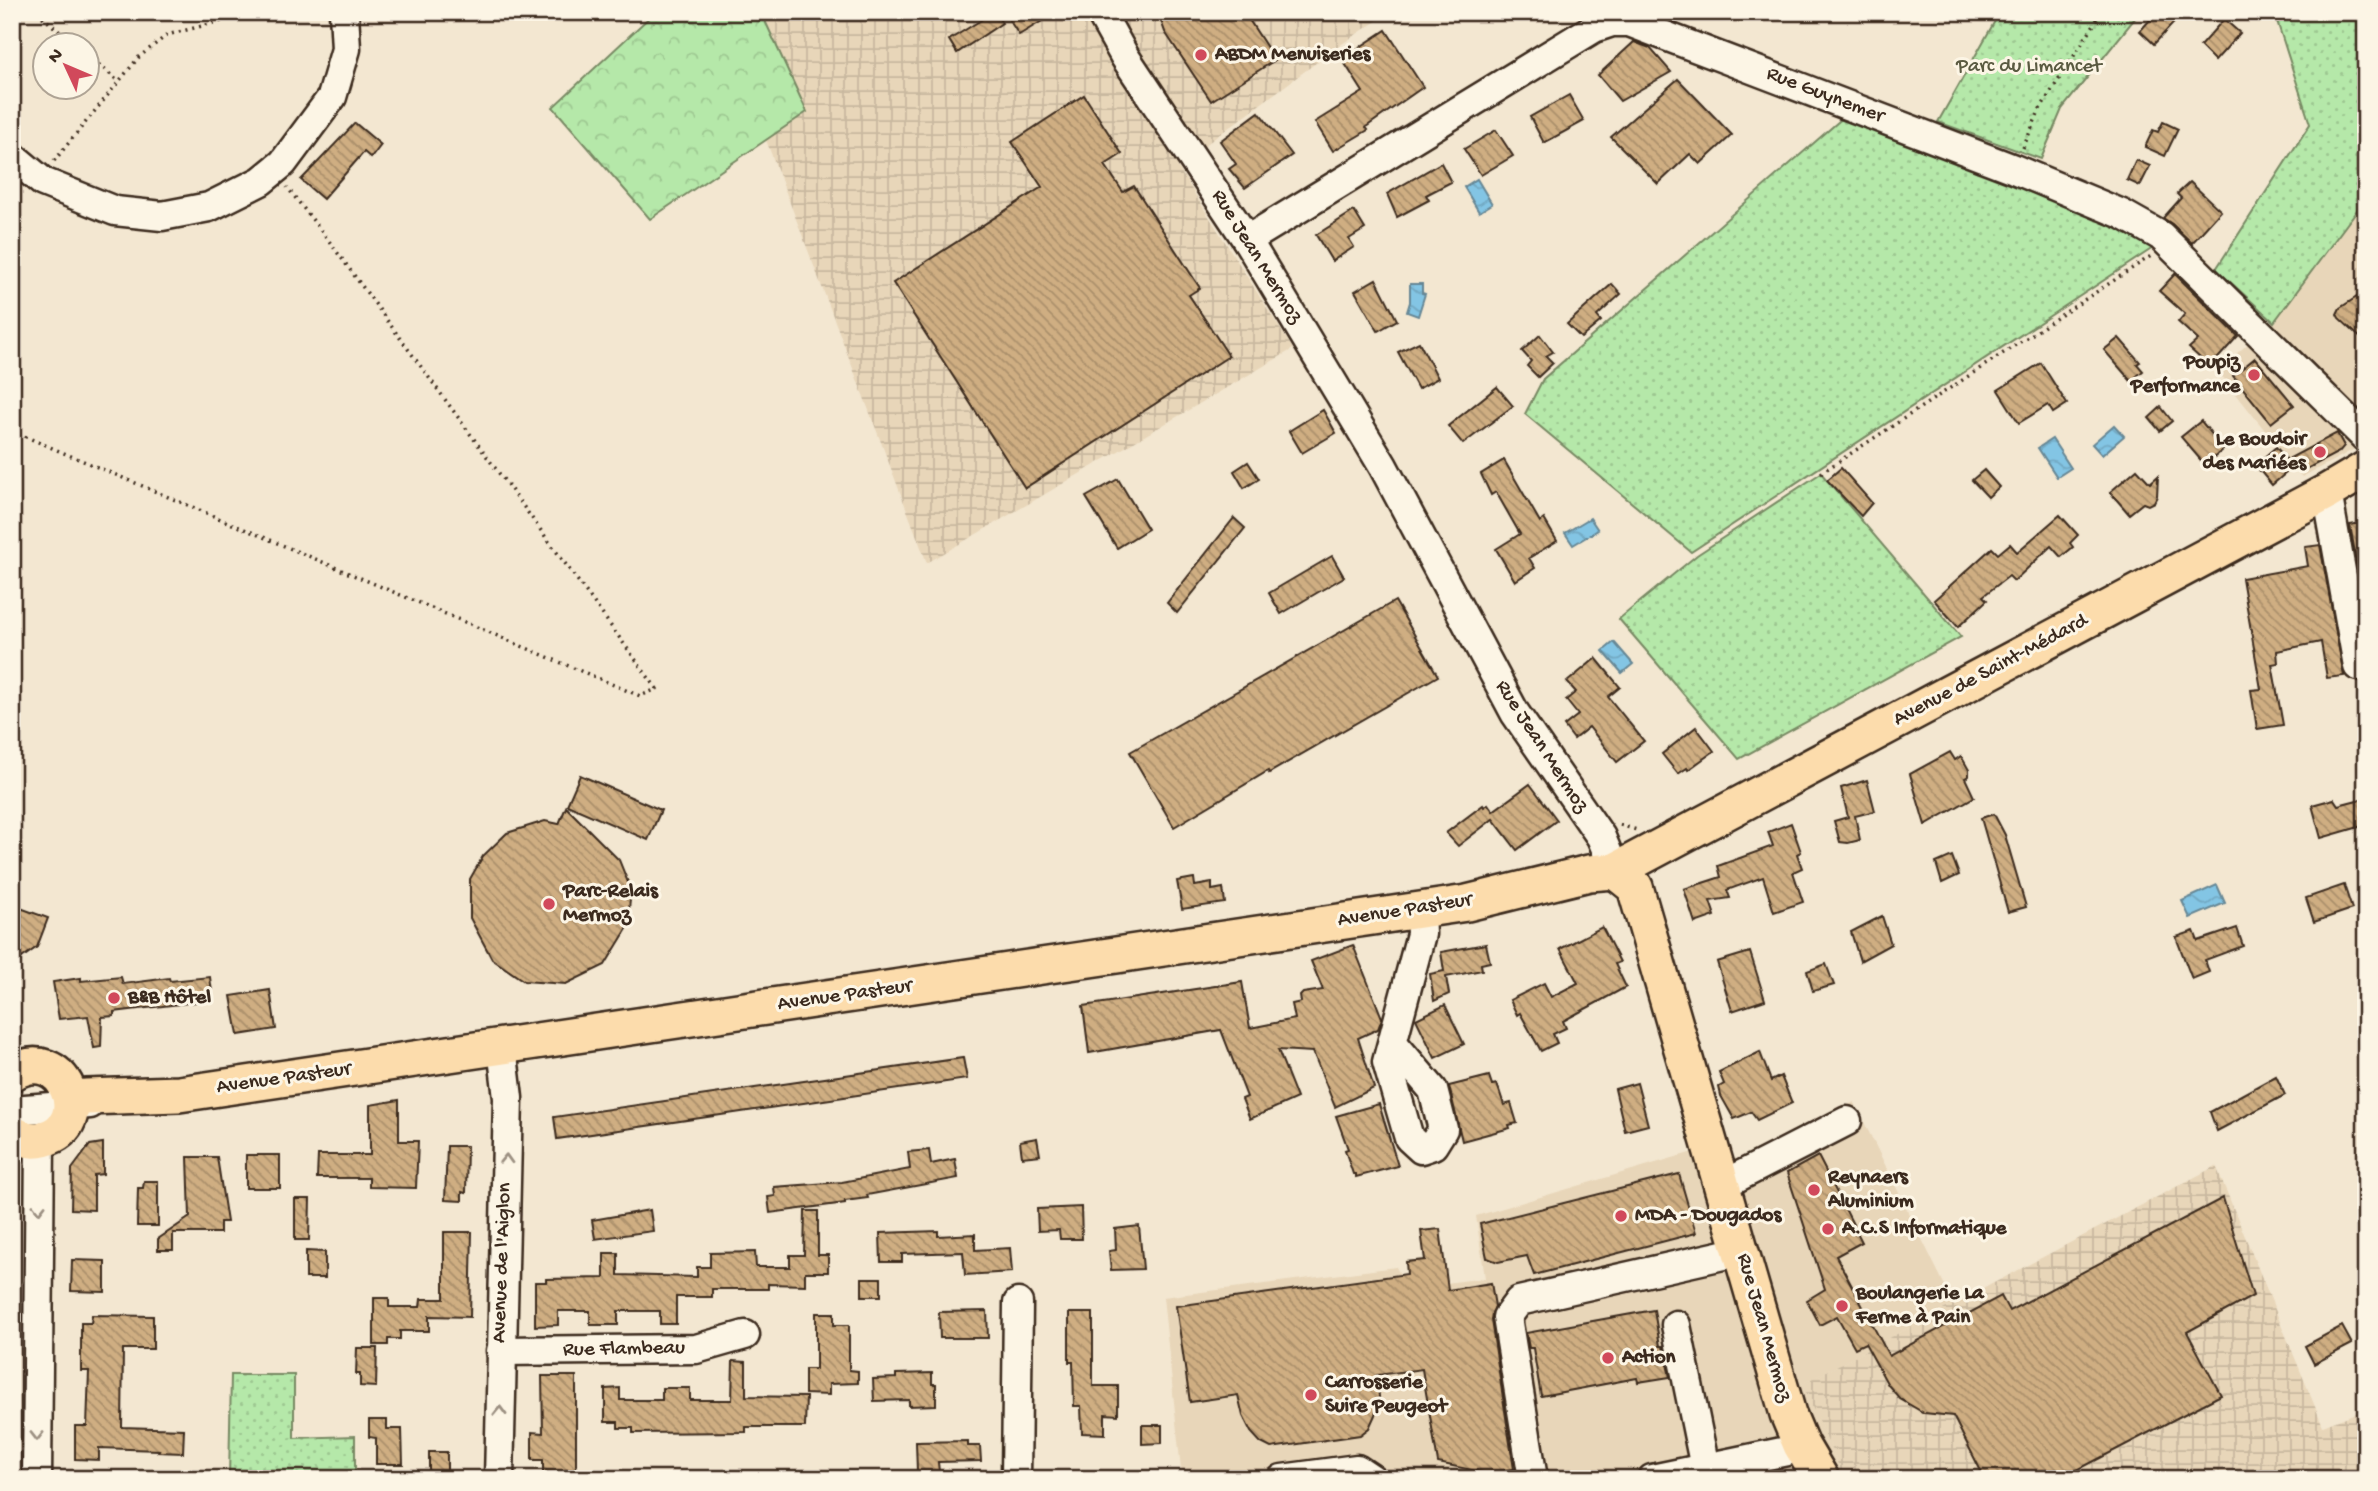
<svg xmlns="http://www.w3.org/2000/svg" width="2378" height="1491" font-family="'Gochi Hand',sans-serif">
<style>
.built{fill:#e8d6b9}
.industrial{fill:url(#industrial-grid)}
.green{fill:url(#green-dots);stroke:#788964;stroke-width:2}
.forest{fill:url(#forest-crowns);stroke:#788964;stroke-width:2}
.water{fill:url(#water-waves);stroke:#668795;stroke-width:2}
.building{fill:url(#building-back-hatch);stroke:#3b2a1e;stroke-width:2}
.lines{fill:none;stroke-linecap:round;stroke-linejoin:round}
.minor-casing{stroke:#3b2a1e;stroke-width:33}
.major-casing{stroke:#3b2a1e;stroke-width:40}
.path{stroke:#3b2a1e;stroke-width:3.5;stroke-dasharray:2 5;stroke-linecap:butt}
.minor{stroke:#fcf5e5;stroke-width:28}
.major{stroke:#fcdcac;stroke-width:35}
.oneway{stroke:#9c9082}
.poi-dot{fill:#d1495b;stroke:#fcf5e5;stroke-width:2.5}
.labels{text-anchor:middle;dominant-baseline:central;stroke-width:6;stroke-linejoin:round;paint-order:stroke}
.poi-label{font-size:21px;font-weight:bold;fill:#3b2a1e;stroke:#fcf5e5;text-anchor:start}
.park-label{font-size:21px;fill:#5a5a41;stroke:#fcf5e5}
.street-label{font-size:21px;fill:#3b2a1e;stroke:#fcf5e5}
</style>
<defs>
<pattern id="industrial-grid" width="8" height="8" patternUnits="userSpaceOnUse" patternTransform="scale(1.75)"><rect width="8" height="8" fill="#e8d6b9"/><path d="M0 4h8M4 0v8" fill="none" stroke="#c8b89f"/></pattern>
<pattern id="green-dots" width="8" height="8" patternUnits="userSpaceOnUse" patternTransform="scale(1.75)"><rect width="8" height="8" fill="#b5e8a9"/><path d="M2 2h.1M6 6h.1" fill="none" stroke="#9dc791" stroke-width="1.8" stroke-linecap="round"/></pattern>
<pattern id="forest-crowns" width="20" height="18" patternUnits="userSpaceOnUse" patternTransform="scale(1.75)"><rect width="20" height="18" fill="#b5e8a9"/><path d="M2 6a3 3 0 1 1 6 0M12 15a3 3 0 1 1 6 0" fill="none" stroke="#9dc791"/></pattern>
<pattern id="water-waves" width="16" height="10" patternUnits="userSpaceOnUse" patternTransform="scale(1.75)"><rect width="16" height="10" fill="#83c5e4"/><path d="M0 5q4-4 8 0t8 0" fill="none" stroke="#72a9c3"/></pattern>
<pattern id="building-back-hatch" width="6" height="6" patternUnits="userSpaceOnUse" patternTransform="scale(1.75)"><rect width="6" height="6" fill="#cfae82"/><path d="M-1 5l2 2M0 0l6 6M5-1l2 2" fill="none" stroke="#a98e6a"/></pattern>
</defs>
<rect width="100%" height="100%" fill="#f3e7d1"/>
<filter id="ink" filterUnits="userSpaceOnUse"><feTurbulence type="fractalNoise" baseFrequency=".0143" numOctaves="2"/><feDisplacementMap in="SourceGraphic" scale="14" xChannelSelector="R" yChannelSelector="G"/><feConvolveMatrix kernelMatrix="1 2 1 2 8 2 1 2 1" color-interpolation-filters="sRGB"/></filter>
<g filter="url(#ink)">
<!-- built -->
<g class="built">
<path d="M2366,198v245l-64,34 -85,-107 57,-48z"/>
<path d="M1854,1102l100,202 -151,80 37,85 8,10h-666l-19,-182 233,-30 11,21 78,-10 -9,-62 217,-64 11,27z"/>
</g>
<!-- industrial -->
<g class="industrial">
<path d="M761,12h629l-54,36 -159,118 116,183 -366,214 -161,-423 40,-28z"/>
<path d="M2216,1166l107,260 43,-17v70h-518l-8,-10 -38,-85z"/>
</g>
<!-- green -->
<g class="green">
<path d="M2000,12h140l-78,97 -21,50 -103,-37z"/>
<path d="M2268,12h98v186l-92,124 -58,-53 94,-145 -33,-103z"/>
<path d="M1846,115l282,111 28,20 -465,306 -166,-138 18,-35z"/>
<path d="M1821,473l140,164 -222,122 -120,-140 78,-64z"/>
<path d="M231,1375h63v63l61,-2v43h-126z"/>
</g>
<!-- forest -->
<path class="forest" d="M655,12h106l46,100 -157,107 -97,-112z"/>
<!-- water -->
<g class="water">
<path d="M1477,179l15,25 -13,8 -15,-25z"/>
<path d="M1410,284h12v9l3,1 -7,22 -11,-4 3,-10z"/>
<path d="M2114,425l10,11 -22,19 -10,-11z"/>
<path d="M2052,439l19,29 -14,9 -19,-29z"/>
<path d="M1590,518l8,12 -25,15 -8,-12z"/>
<path d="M1614,642l19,22 -11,9 -19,-22z"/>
<path d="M2217,885l8,18 -35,15 -8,-17z"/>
</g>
<!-- building -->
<g class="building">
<path d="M994,12l8,11 -45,30 -8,-13z"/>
<path d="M1004,12h53l-38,23z"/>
<path d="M1158,12h86l31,48 -64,41 -46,-69z"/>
<path d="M2157,12h27l-30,32 -14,-13z"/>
<path d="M2224,19l16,14 -25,28 -15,-15z"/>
<path d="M1386,30l37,57 -57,40 2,3 -35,21 -18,-29 48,-30 -21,-33z"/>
<path d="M1634,42l16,6 21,24 -51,29 -22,-26z"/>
<path d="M1678,79l54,56 -32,29 -10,-10 -32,30 -47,-47z"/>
<path d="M1084,95l38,59 -17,11 18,27 11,-6 66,102 -11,7 40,61 -204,132 -132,-205 149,-96 -30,-45z"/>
<path d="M1569,95l15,26 -40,22 -14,-26z"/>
<path d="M1259,112l33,43 -47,33 -16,-19 7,-5 -16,-23z"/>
<path d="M2163,122l15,7 -13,27 -20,-9 8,-17 5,2z"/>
<path d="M355,123l26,22 -10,13 -7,-6 -41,47 -22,-19z"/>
<path d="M1496,130l17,26 -32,19 -17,-26z"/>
<path d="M2136,160l14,6 -10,20 -13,-6z"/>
<path d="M1441,163l10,19 -25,13 3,5 -32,17 -10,-23z"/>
<path d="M2190,182l31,29 -29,32 -20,-19 -9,-6 18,-20 -4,-4z"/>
<path d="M1354,211l11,18 -16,10 5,8 -22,14 -16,-26z"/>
<path d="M2175,274l63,62 -28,31 -21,-19 9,-8 -20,-18 7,-8 -26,-23z"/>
<path d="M1376,279l21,41 -19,11 -23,-40z"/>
<path d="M1612,284l9,10 -24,22 4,5 -20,17 -14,-14z"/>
<path d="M2366,291v52l-27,-25 -2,-4 3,-6z"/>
<path d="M1540,335l13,17 -7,4 7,7 -15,14 -11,-11 4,-5 -9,-10z"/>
<path d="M2119,338l21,24 -3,2 6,7 -12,10 -27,-31z"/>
<path d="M1419,342l19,36 -20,11 -20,-37z"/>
<path d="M2255,358l39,47 -23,18 -38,-47z"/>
<path d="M2041,363l26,41 -14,9 -5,-8 -29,18 -21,-33z"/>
<path d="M1497,387l16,19 -50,38 -15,-18z"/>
<path d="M2161,407l11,14 -12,10 -11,-13z"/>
<path d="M1323,410l13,23 -34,20 -13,-22z"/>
<path d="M2201,421l23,28 -19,16 -24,-28z"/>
<path d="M2337,433l7,13 -5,6 -38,20 -11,-14z"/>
<path d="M2276,447l17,20 -21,18 -17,-20z"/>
<path d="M1504,460l36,62 4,-3 13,22 -28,17 6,10 -20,13 -19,-32 24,-15 -24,-42 -5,3 -10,-21z"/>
<path d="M1248,462l11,17 -15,9 -10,-17z"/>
<path d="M1841,468l31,35 -11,13 -34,-36z"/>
<path d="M2137,469l13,14 8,-7 -1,20 -3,6 -6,3 -5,-2 -14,11 -19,-22z"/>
<path d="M1984,470l15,17 -11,10 -16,-17z"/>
<path d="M1118,479l30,50 -31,19 -31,-51z"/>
<path d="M2060,515l18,20 -8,8 3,4 -12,10 -10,-11 -37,35 -5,-5 -26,20 4,4 -29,27 -24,-27 58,-52 6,6 12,-10 7,8z"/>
<path d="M1234,518l11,10 -68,85 -10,-10z"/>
<path d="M2366,522v47l-8,1 -8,-45z"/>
<path d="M2320,545l24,131 -17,2 -6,-36 -44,9 1,12 -6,1 11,61 -26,4 -6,-39 10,-1 -19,-111 66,-12 -3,-19z"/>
<path d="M1332,556l12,21 -63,37 -12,-21z"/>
<path d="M1395,601l43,75 -169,97 -1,-2 -94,56 -44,-75z"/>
<path d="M1596,658l24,29 -12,10 36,44 -27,21 -28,-35 -15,12 -10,-13 14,-11 -12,-15 10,-8 -9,-10z"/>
<path d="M1696,727l18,24 -26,19 -1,-2 -9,6 -16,-20z"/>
<path d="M1950,752l5,8 6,-4 8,14v6l-4,2 9,19 -49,28 -15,-51z"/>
<path d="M580,775l81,35 -13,30 -81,-35z"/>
<path d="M1867,780l8,31 -20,5 5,24 -12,3 -8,-1 -6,-21 14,-4 -7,-29z"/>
<path d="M1530,784l27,36 -40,30 -24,-31 -35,27 -12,-13 37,-28 1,2 4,-3 5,7z"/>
<path d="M2334,799l4,6 23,-6 5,26 -45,13 -9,-33z"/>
<path d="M566,807l53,53 12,30 -4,39 -22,36 -39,19 -42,-3 -32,-22 -22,-41v-39l13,-23 24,-23 38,-12 14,3z"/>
<path d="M1994,814l11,21 21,72 -18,5 -27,-94z"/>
<path d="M1791,823l10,29 -4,2 5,14 -9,4 10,30 -29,10 -11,-35 -36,13 3,8 -20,3 5,15 -20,7 -11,-34 37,-12 -3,-11 55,-20 -5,-14z"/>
<path d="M1952,856l7,19 -17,8 -6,-20z"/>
<path d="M1194,878l1,8 17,-3v7l11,-2 2,15 -43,6 -5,-28z"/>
<path d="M2344,885l8,24 -38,13 -8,-24z"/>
<path d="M12,905l36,13 -11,29 -25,18z"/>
<path d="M1882,916l9,28 -31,17 -9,-29z"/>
<path d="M1602,927l18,35 -5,2 11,23 -63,34 3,7 -13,6 4,9 -16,8 -21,-38 -3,2 -7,-15 34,-17 7,14 27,-14 -18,-34z"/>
<path d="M2237,928l6,18 -38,14 4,12 -17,7 -16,-42 18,-6 4,10z"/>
<path d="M1486,944l4,18 -9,2 1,6 -36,7 3,17 -15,7 -4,-27 14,-3 -3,-19z"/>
<path d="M1353,945l29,73 -4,11 -20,9 16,50 -39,19 -22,-55 -35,-2 19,48 -47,21 -8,-20 5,-2 -26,-67 -132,23 -6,-47 159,-24 8,46 45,-9 -3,-15 9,-2 -1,-6 3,-3 20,-3 -12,-29z"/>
<path d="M1750,952l15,48 -33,11 -15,-49z"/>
<path d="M1826,964l8,21 -21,6 -6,-20z"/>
<path d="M121,977l2,7 46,-6 1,3 40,-4 3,23 -99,12v4l-12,1 -1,30 -7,1 -6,-32 -29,3 -6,-37 28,-4v3z"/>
<path d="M270,990l6,39 -38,6 -7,-39z"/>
<path d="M1445,1005l19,39 -29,14 -19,-39z"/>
<path d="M1760,1052l11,29 10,-5 11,27 -35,17 -6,-8 -17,7 -13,-23 -2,-9 5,-3 -5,-12z"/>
<path d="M963,1058l4,21 -410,60 -3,-22z"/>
<path d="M1489,1076l3,9 5,-1 7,21 7,-2 6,20 -8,2 1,3 -48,13 -13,-55z"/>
<path d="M2276,1076l9,19 -68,36 -7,-19z"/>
<path d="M1637,1083l11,42 -23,6 -10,-42z"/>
<path d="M399,1100v41h19l-2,47 -47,-1v-9h-52l1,-23h52v-50z"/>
<path d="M1379,1104l19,62 -42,11v-3h-3l-8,-24 3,-1 -12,-33z"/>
<path d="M1037,1138l3,17 -18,2 -2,-16z"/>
<path d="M103,1143v31l-9,1v35l-23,-1 1,-40 18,-24z"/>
<path d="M447,1146h20l-1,47 -4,-1v9l-17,-1z"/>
<path d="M929,1150l2,14 24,-5 3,19 -91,17 1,3 -23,3v2l-75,10 -2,-16 7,-1 -1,-9 68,-5 68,-13 -2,-17z"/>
<rect x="246" y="1155" width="34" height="33"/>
<path d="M1818,1156l44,86 -26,14 53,100 112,-60 8,15 214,-113 30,98 -66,36 34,63 -161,84h-75l-32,-63 -29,-3 -24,-14 -12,-14 -23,-42 -10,5 -18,-32 -17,9 -13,-25 18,-11 -38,-116z"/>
<path d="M188,1157h29l10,65h-7v11h-47v17h-15v-11l32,-22z"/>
<path d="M1679,1174l17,59 -162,42 -7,-19 -29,6 -11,-4 -7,-34z"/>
<path d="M144,1181h14v45h-21l1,-38h5z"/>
<path d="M295,1199h15l-1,41h-14z"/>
<path d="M1081,1207l1,32h-22l-1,-9 -21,1 -1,-22z"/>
<path d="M650,1210l3,21 -58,8 -3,-19z"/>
<path d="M805,1211h13v44h10v17h-23v13l-37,-1v5h-56v8h-36v27h-16v-13h-42v14h-28v-14h-32v14l-23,1v-44h11v-3l58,-1v-25h14v22l79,2v-10h13v-14l45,-1 1,15h34v-12h14z"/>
<path d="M1139,1226l4,43 -32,1 -2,-19 7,-1 -1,-21z"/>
<path d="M1440,1229l8,61 43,-7 4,23 -4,14 23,149 -28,4 -48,-10 -16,-94 -45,6 2,22 -4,18 -6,13 -9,7 -89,13 -10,-5 -10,-11 -8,-16 -5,-21 -48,7 -14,-96 231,-32 -1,-12 19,-2 -4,-29z"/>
<path d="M938,1231v5l37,-2v16l35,-2 2,24 -47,3 -2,-23 -61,2v8h-21l-1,-29z"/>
<path d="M444,1232h28l-2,85 -41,-1v15h-29v8h-12v6h-14v-47h15v9h31l1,-8h23z"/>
<path d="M306,1251l19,1v26h-19z"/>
<path d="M72,1260l33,1v31l-34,-1z"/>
<rect x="862" y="1278" width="19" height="18"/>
<path d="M1654,1310l6,36h3l7,31 -32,5 -1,-4 -96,18 -8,-48h-4l-3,-15z"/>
<path d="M987,1311l1,27h-48l-1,-26z"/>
<path d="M816,1313h18v12h15v45l9,1v12l-29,1v11l-24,-1v-25h11z"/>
<path d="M1069,1313h24v73h25v29l-13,-1v20l-23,-1 -1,-27h-7l-1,-44h-4z"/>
<path d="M92,1315l61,1v33h-30l-1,78 62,2 -1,24 -25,-1 1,-2 -60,-2v12l-24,-1v-33h12l2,-55h-8v-48h10z"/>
<path d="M2342,1326l10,18 -38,20 -9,-18z"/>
<path d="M357,1348h20l-1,39 -16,-1v-12h-4z"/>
<path d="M733,1361l13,1v34l60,1 -1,30h-59v5l-113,1v-5h-15v-6h-13v-33l15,-1v12h42v-12h28v12h42z"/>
<path d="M932,1373v11h4v21l-27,1v-6l-35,1 -1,-22 23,-1v-4z"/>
<path d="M542,1376h34v96l-14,1v6h-19v-19h-11v-28l11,1z"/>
<path d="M369,1420h18v9h15l1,35h-27v-26l-7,-1z"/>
<path d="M1142,1425h20v18l-20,1z"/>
<path d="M968,1441v5h12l1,15 -43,1 1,10h-22l-1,-30z"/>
<rect x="429" y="1452" width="18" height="27"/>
</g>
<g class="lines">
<!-- minor casing -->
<g class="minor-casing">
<g id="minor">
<path d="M1100,12l25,45 122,183 136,226 132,247 86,124 14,34"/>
<path d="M12,156l31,26 72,29 47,5 47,-9 52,-26 22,-18 49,-66 14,-48 -2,-37"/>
<path d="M1247,240l347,-212 18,-6h17l385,147 108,45 39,22 205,202"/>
<path d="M2327,492l31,174"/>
<path d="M1393,1043l40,47 10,39 -10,16 -12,4 -12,-11 -22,-76 34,-128 -1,-24"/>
<path d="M12,1110l78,-6"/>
<path d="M1722,1185l125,-64"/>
<path d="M1676,1325l29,143"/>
<path d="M501,1351l195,-2 49,-14"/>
<path d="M37,1479l3,-339"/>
<path d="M499,1479l9,-381 -6,-51"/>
<path d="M1016,1479l2,-176"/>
<path d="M1282,1479l75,-10 15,10"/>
<path d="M1533,1479l-26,-162 12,-16 222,-50"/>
<path d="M1652,1479l135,-28 14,-6"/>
</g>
</g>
<!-- major casing -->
<g class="major-casing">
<g id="major">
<path d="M1615,871l20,16 153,527 13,31 20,34"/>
<path d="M12,1073c51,-32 86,52 31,66 -11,3 -21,0 -31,-6"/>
<path d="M71,1100l15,-3 93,-3 1288,-191 122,-30 26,-2 712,-379 39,-23"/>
</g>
</g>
<!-- path -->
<g class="path">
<path d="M37,12l39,34"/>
<path d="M88,55l31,27"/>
<path d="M2023,148l17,-39 62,-97"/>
<path d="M54,161l85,-104 28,-22 89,-23"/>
<path d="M12,431l628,265 17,-7 -328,-448 -42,-54"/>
<path d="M1821,473l330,-217"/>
<path d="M1620,825l17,5"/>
</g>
<!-- minor -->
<use href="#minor" class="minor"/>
<!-- major -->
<use href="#major" class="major"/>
</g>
<!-- one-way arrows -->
<defs><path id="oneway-chevron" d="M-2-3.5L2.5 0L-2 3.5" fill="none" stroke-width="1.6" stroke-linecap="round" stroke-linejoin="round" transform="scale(1.75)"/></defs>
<g class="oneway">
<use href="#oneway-chevron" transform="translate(506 1159) rotate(-88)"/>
<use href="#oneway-chevron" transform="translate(39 1209) rotate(90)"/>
<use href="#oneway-chevron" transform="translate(500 1411) rotate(-89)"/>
<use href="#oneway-chevron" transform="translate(37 1436) rotate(90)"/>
</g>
</g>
<!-- markers -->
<g class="poi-dot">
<circle cx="1201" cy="55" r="7"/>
<circle cx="2254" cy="375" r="7"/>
<circle cx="2320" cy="452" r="7"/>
<circle cx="549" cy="904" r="7"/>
<circle cx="114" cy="998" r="7"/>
<circle cx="1814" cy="1190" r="7"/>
<circle cx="1621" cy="1216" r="7"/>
<circle cx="1828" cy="1229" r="7"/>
<circle cx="1842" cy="1306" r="7"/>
<circle cx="1608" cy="1358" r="7"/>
<circle cx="1311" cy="1395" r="7"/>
</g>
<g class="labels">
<!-- poi labels -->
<g class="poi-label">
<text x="1215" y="55">ABDM Menuiseries</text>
<text x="2240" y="363" text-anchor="end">Poupiz<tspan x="2240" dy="24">Performance</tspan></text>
<text x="2306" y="440" text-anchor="end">Le Boudoir<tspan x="2306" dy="24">des Mariées</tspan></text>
<text x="563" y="892">Parc-Relais<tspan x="563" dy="24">Mermoz</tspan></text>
<text x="128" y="998">B&amp;B Hôtel</text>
<text x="1828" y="1178">Reynaers<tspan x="1828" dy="24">Aluminium</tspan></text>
<text x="1635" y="1216">MDA - Dougados</text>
<text x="1842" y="1229">A.C.S Informatique</text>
<text x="1856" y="1294">Boulangerie La<tspan x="1856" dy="24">Ferme à Pain</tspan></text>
<text x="1622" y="1358">Action</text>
<text x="1325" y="1383">Carrosserie<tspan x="1325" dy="24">Suire Peugeot</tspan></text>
</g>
<!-- park labels -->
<g class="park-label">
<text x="2029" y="67">Parc du Limancet</text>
</g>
<!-- street labels -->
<g class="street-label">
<text transform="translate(1825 96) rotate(21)">Rue Guynemer</text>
<text transform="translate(1256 257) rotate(58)">Rue Jean Mermoz</text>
<text transform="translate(1991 671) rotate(-28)">Avenue de Saint-Médard</text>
<text transform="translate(1541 747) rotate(57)">Rue Jean Mermoz</text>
<text transform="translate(1405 911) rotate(-9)">Avenue Pasteur</text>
<text transform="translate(845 996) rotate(-8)">Avenue Pasteur</text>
<text transform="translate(284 1079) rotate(-8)">Avenue Pasteur</text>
<text transform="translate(503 1263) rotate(-88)">Avenue de l'Aiglon</text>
<text transform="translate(1763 1328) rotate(74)">Rue Jean Mermoz</text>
<text transform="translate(624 1350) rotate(-1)">Rue Flambeau</text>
</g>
</g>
<!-- margin -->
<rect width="2378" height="1491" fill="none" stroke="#fcf5e5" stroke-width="42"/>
<rect x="21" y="21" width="2336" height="1449" fill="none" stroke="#3b2a1e" stroke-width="2.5" filter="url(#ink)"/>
<!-- north arrow -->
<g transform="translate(66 66) rotate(314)"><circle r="33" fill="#fcf5e5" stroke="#afa495" stroke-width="2"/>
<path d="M0-5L12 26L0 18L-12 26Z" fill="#d1495b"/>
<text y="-10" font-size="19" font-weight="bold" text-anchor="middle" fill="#3b2a1e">N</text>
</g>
</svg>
